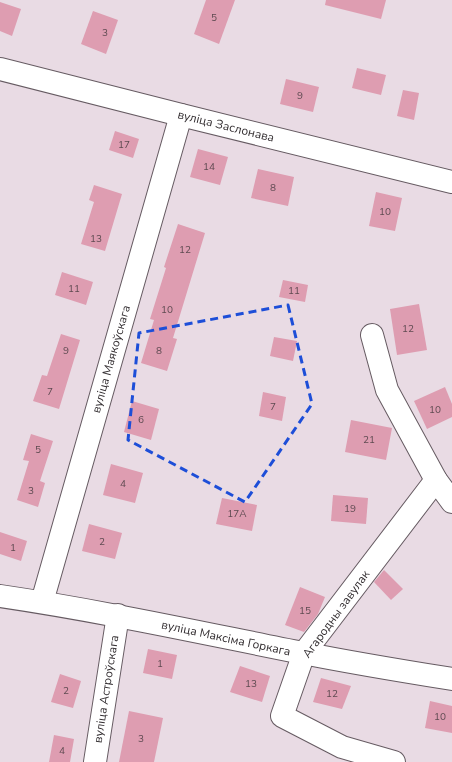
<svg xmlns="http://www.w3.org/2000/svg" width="452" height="762" font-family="'Nunito Sans',sans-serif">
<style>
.building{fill:#de9db1}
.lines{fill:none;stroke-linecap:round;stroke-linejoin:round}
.minor-casing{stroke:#665b62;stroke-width:24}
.minor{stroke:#fff;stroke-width:22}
.marked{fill:none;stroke:#1d4ed8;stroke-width:3;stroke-dasharray:8 5;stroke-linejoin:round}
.labels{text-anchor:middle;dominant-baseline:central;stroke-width:3.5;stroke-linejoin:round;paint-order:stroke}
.number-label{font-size:10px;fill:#5e4a51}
.street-label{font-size:12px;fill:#332e31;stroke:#fff}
</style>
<rect width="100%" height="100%" fill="#e9dbe4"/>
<!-- building -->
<g class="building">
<path d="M206,0h29l-16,44 -25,-10z"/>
<path d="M326,0h60l-5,19 -56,-14z"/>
<path d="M0,2l21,7 -9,27 -12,-5z"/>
<path d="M93,11l25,9 -12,34 -25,-10z"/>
<path d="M357,68l29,7 -5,20 -29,-7z"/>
<path d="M286,79l33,8 -6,25 -33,-8z"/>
<path d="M403,90l16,3 -5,27 -17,-4z"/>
<path d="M115,131l24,8 -6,19 -24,-8z"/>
<path d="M198,149l30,8 -8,28 -30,-8z"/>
<path d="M258,169l36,8 -6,29 -37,-8z"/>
<path d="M94,185l28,9 -17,57 -24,-7 13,-42 -5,-2z"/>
<path d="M376,192l26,6 -7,33 -26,-5z"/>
<path d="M178,224l27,9 -32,105 4,1 -10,32 -26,-8 13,-43 -4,-1 16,-51 -2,-1z"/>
<path d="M62,272l31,10 -7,23 -31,-10z"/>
<path d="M283,280l25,5 -3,17 -26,-5z"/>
<path d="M419,304l8,46 -30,5 -7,-46z"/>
<path d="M61,334l19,6 -21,69 -26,-8 9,-26 5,1z"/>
<path d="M274,337l23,4 -4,20 -23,-5z"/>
<path d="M445,387l7,17v13l-25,12 -13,-28z"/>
<path d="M263,392l23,5 -4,24 -23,-5z"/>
<path d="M132,401l27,8 -8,31 -27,-8z"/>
<path d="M351,420l41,8 -6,32 -41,-8z"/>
<path d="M31,434l22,7 -13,40 5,2 -7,24 -21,-7 12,-39 -6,-1z"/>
<path d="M111,464l32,9 -8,30 -32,-8z"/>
<path d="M333,495l35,3 -2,26 -35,-3z"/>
<path d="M222,498l35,7 -5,26 -36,-7z"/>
<path d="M89,524l33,9 -7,26 -33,-8z"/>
<path d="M0,532l27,9 -6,20 -21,-7z"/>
<path d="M384,570l19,19 -12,11 -17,-18z"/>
<path d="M300,587l25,10 -7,17 -14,18 -19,-7z"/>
<path d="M148,649l29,6 -5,24 -29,-6z"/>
<path d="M240,666l30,10 -8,26 -32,-10z"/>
<path d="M60,674l21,7 -8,27 -22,-6z"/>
<path d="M321,678l30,8 -9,23 -29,-7z"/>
<path d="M430,701l22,5v27l-27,-5z"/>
<path d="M129,711l34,7 -9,44h-35z"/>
<path d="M54,735l20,4 -4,23h-21z"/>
</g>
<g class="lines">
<!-- minor casing -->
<g class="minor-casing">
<g id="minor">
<path d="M0,69l181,46 271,67"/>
<path d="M372,335l15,55 49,90 16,22"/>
<path d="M0,596c102,15 202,37 303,57 50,10 99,18 149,26"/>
<path d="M42,602l139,-487"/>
<path d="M95,762l23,-147"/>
<path d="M394,762l-52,-15 -60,-31 22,-63 132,-173"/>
</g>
</g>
<!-- minor -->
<use href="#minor" class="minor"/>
</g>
<!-- marked area -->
<path class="marked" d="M288,305l24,99 -67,98 -117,-62 11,-107z"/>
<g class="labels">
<!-- number labels -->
<g class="number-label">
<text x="214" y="18">5</text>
<text x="105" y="33">3</text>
<text x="300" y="96">9</text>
<text x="124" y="145">17</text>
<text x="209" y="167">14</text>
<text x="273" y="188">8</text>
<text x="385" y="212">10</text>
<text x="96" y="239">13</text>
<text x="185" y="250">12</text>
<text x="74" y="289">11</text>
<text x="294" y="291">11</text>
<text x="167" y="310">10</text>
<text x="408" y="329">12</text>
<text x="66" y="351">9</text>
<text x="159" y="351">8</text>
<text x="50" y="392">7</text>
<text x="273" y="407">7</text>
<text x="435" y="410">10</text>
<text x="141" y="420">6</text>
<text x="369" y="440">21</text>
<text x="38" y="450">5</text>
<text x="123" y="484">4</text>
<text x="31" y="491">3</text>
<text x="350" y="509">19</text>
<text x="237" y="514">17А</text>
<text x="102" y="542">2</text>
<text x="13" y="548">1</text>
<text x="305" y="611">15</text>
<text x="160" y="664">1</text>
<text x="251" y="684">13</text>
<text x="66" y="691">2</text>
<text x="332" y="694">12</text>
<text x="440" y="717">10</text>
<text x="141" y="739">3</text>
<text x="62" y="751">4</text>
</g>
<!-- street labels -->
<g class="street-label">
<text transform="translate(226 126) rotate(14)">вуліца Заслонава</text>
<text transform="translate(111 359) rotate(-74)">вуліца Маякоўскага</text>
<text transform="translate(336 614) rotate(-54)">Агародны завулак</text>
<text transform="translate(226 638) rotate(12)">вуліца Максіма Горкага</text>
<text transform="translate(106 689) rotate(-81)">вуліца Астроўскага</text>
</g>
</g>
</svg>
